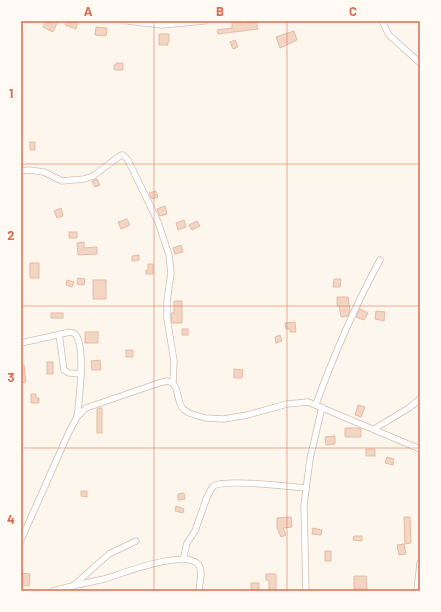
<svg xmlns="http://www.w3.org/2000/svg" width="441" height="612" font-family="Barlow,sans-serif">
<style>
.building{fill:#f3d5c3;stroke:#e6bba3}
.lines{fill:none;stroke-linecap:round;stroke-linejoin:round}
.minor-casing{stroke:#d1beb0;stroke-width:7}
.minor{stroke:#fff;stroke-width:5.5}
.grid{fill:none;stroke:#dc6d51;stroke-width:1;stroke-opacity:0.55}
.neatline{fill:none;stroke:#dc6d51;stroke-width:1.5}
.grid-label{font-size:13px;text-anchor:middle;font-weight:bold;fill:#dc6d51}
</style>
<rect width="100%" height="100%" fill="#fdf6ec"/>
<!-- building -->
<g class="building">
<path d="M46,21l4,2 1,-2h7l-5,11 -10,-5z"/>
<path d="M67,21h11l-2,8 -11,-4z"/>
<path d="M247,21v2l9,-1 2,7 -40,5 -1,-4 15,-2v-6z"/>
<path d="M96,27l11,1 -1,8 -11,-1z"/>
<path d="M294,31l3,9 -17,8 -4,-11z"/>
<path d="M159,34h10v8h-1v3h-9z"/>
<path d="M235,40l3,7 -5,2 -3,-7z"/>
<path d="M116,63h7v7h-9v-5h2z"/>
<rect x="30" y="142" width="5" height="8"/>
<path d="M97,179l3,6 -5,2 -3,-6z"/>
<path d="M156,191l2,6 -6,2 -3,-6z"/>
<path d="M165,206l2,8 -7,2 -3,-7z"/>
<path d="M61,208l2,8 -6,2 -3,-7z"/>
<path d="M127,219l3,6 -9,4 -3,-7z"/>
<path d="M184,220l2,7 -8,3 -2,-7z"/>
<path d="M197,221l3,5 -8,4 -3,-5z"/>
<rect x="69" y="232" width="8" height="6"/>
<path d="M84,242v6l13,-1v7l-19,1 -1,-12z"/>
<path d="M181,245l2,7 -8,2 -2,-6z"/>
<path d="M139,255v5l-7,1v-5z"/>
<rect x="30" y="263" width="9" height="15"/>
<path d="M148,264h5v10h-7v-4h2z"/>
<path d="M78,278l7,1 -1,6 -7,-1z"/>
<path d="M334,279h7l-1,8h-7z"/>
<path d="M67,280l7,2 -2,5 -6,-2z"/>
<rect x="93" y="280" width="13" height="19"/>
<path d="M337,297h11l2,14 -2,5 -7,1 -2,-11h-2z"/>
<path d="M174,301h8v22h-10l-1,-10h3z"/>
<path d="M360,309l8,4 -4,7 -8,-3z"/>
<path d="M376,311l9,1 -1,9 -9,-2z"/>
<rect x="51" y="313" width="12" height="5"/>
<path d="M295,322l1,10h-6v-3h-4l-1,-6z"/>
<rect x="182" y="329" width="6" height="6"/>
<rect x="85" y="332" width="13" height="11"/>
<path d="M280,335l2,6 -6,2 -1,-6z"/>
<rect x="126" y="350" width="7" height="7"/>
<path d="M100,360l1,10h-9l-1,-9z"/>
<rect x="47" y="362" width="6" height="12"/>
<path d="M21,365h3l2,17 -5,1z"/>
<path d="M234,369l9,1 -1,8h-8z"/>
<path d="M31,394h5v4h3v5h-8z"/>
<path d="M358,405l7,2 -4,10 -6,-2z"/>
<path d="M99,408h3v25h-5v-24z"/>
<path d="M345,428h13l3,1v8h-16z"/>
<path d="M335,436v8l-9,1 -1,-8z"/>
<rect x="366" y="449" width="9" height="7"/>
<path d="M387,457l7,2 -1,6 -8,-2z"/>
<path d="M81,491h6v6l-6,-1z"/>
<path d="M184,493l1,6 -7,1v-6z"/>
<path d="M176,506l8,3 -1,4 -8,-2z"/>
<path d="M291,517l1,10 -9,1 3,7 -5,2 -4,-9v-10z"/>
<path d="M404,517h6l1,26 -6,1z"/>
<path d="M313,528l9,2 -1,5 -9,-1z"/>
<path d="M354,536h8v5l-9,-1z"/>
<path d="M404,544l2,10 -7,1 -2,-10z"/>
<rect x="325" y="551" width="6" height="10"/>
<path d="M21,573l9,1 -1,12 -8,-1z"/>
<path d="M266,574h10v17h-7v-11h-3z"/>
<path d="M354,576h12l1,13h-13z"/>
<rect x="251" y="583" width="8" height="7"/>
</g>
<g class="lines">
<!-- minor casing -->
<g class="minor-casing">
<g id="minor">
<path d="M127,21l35,4 42,-4"/>
<path d="M382,21l7,14 31,28"/>
<path d="M21,171l8,-1 15,2 18,9 22,-2 9,-3 28,-21h2l5,5 30,62 11,33 2,18 -4,28v17l7,43 -1,22 3,5 4,16 3,5 6,4 16,5 19,1 23,-4 40,-11 21,-2 112,47"/>
<path d="M59,334l5,36 5,3 12,1"/>
<path d="M21,343l45,-10c3,-1 6,-1 9,1 11,11 4,68 2,83"/>
<path d="M316,404c18,-49 39,-98 64,-144"/>
<path d="M374,429l35,-21 11,-9"/>
<path d="M21,540l48,-108 8,-15 9,-9 73,-25 8,-2 6,2"/>
<path d="M183,560l4,-17 8,-12 12,-34 6,-11c13,-7 75,0 93,2"/>
<path d="M73,586l36,-32 27,-13"/>
<path d="M53,591c17,-5 34,-8 51,-12 17,-5 80,-30 94,-15 6,6 1,20 1,27"/>
<path d="M306,591l-2,-86 6,-46 12,-52"/>
<path d="M417,591l3,-28"/>
</g>
</g>
<!-- minor -->
<use href="#minor" class="minor"/>
</g>
<!-- grid -->
<path class="grid" d="M154,21v570M287,21v570M21,164h399M21,306h399M21,448h399"/>
<!-- border -->
<rect width="441" height="612" fill="none" stroke="#fffaf3" stroke-width="44"/>
<rect x="22" y="22" width="397" height="568" class="neatline"/>
<g class="grid-label">
<text x="88" y="16">A</text>
<text x="220" y="16">B</text>
<text x="353" y="16">C</text>
<text x="11" y="98">1</text>
<text x="11" y="240">2</text>
<text x="11" y="382">3</text>
<text x="11" y="524">4</text>
</g>
</svg>
